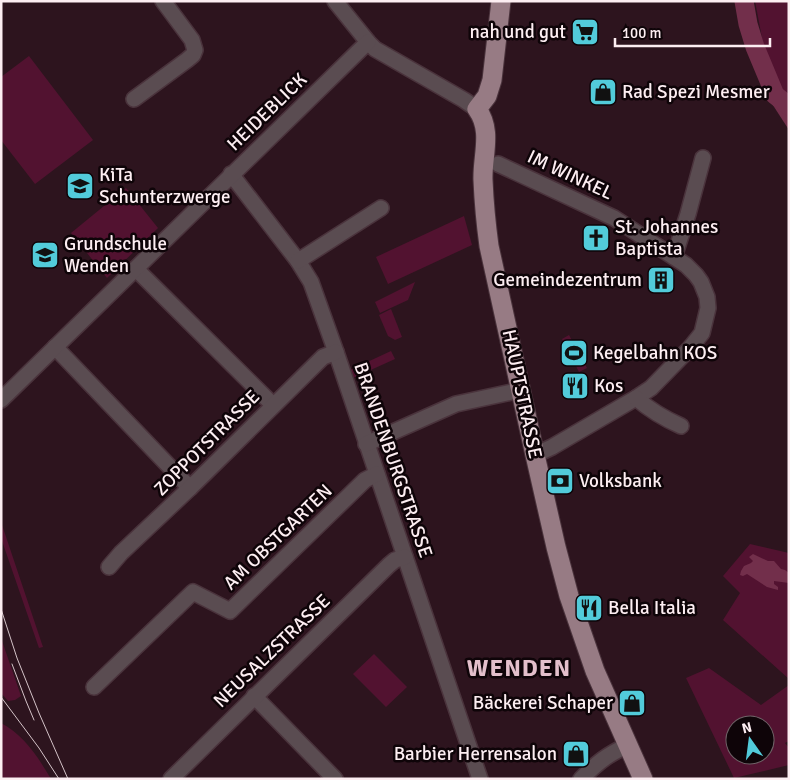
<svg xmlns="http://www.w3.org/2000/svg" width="790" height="780" font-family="Signika,sans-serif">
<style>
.green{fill:#521230;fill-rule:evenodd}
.water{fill:#722f4b}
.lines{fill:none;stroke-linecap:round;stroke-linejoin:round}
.river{stroke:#722f4b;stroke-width:19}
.minor-casing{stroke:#4a333c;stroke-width:18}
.major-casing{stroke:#4a333c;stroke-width:21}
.minor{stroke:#5a4c51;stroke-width:15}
.major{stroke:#977b84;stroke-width:19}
.tram{stroke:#d4c3c8;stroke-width:1}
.labels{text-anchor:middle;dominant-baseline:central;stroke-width:5;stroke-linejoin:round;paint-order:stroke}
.poi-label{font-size:19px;fill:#fdeef2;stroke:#0e0408;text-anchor:start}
.street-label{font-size:19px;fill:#fdeef2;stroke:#0e0408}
.district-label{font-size:24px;font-weight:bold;letter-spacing:1px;fill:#e3bfcb;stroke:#0e0408}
</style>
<rect width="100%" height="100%" fill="#2d141e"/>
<!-- green -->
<g class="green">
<path d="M755,1h34v93l-18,-9 -4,11 -5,-58z"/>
<path d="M29,56l64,84 -58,44 -34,-44v-63z"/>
<path d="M126,188l32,40 -51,50 -36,-45z"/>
<path d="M464,216l8,29 -84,39 -12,-27z"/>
<path d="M415,282l-7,18 -28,13 -5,-11z"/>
<path d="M391,309l11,28 -7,3 -7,-4 -9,-21z"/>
<path d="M569,335l18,33 -8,4 -17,-33z"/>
<path d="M391,351l4,8 -42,19 -3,-8z"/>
<path d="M1,522l42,125 -4,1 -38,-110z"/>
<path d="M750,544l39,9v126l-66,-59 17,-27 -17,-17z"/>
<path d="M1,638l20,58 -6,4 -7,1 -7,-8z"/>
<path d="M374,654l33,33 -21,20 -33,-33z"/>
<path d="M709,668l52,37 28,-20v56l-4,2 4,5v17l-55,13 -48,-100zM735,725h30v30h-30z"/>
<path d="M1,723c23,12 37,34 50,56h-50z"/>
</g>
<!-- water -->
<g class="water">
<path d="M771,84l18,10v36l-22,-34z"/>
<path d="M753,554l15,7h6l7,8 4,1 4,3v10l-15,-2v3l4,3v3l-11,-3 -20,-13 -4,2 -3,-1 1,-4 3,-5 7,-3 2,-2 -4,-4z"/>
</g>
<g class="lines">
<!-- river -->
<path class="river" d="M744,1l4,23 7,23 20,48 14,11"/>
<!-- minor casing -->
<g class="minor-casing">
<g id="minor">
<path d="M335,1l33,41 7,7 89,51 13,9"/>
<path d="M134,99l53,-39 6,-5 2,-5 -3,-10 -29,-39"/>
<path d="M498,164l116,54 23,15 49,32 10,10 5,7 6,15 1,11 -6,25 -12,15 -39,40 -15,10 -84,49 -17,8"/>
<path d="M231,174l67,87 13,21 25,70 144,427"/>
<path d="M674,257l14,-43 15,-56"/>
<path d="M298,261l83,-53"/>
<path d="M136,269l137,136"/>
<path d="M55,347l135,141"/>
<path d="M636,398c14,12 29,21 45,28"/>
<path d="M1,400l367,-358"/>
<path d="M366,444l90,-40 65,-14"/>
<path d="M109,567l12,-14 69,-65 133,-131 13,-5"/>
<path d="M94,687l99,-95 37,19 135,-131 12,-6"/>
<path d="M254,696l81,83"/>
<path d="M171,779l218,-214 6,-5 10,-3"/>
<path d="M581,779c17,-17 26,-24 47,-34"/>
</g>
</g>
<!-- major casing -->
<g class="major-casing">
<path id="major" d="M501,1l-9,79 -5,16 -10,13c16,22 5,47 6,71 1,23 3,44 6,66l46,209 21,92 13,49 26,75 48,108"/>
</g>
<!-- minor -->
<use href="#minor" class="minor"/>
<!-- major -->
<use href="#major" class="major"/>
<!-- tram -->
<g class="tram">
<path d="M1,609l16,49 22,55 29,66"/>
<path d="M12,664l14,37 8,19"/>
<path d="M1,697l38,51 20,31"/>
</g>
</g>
<!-- icons -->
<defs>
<g id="supermarket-square" transform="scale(1.4375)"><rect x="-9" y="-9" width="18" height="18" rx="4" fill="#52cbda" stroke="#0e0408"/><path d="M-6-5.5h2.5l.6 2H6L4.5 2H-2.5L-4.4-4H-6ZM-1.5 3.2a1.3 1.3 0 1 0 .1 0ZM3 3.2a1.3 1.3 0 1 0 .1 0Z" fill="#111"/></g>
<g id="shop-square" transform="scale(1.4375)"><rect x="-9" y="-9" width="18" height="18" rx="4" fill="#52cbda" stroke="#0e0408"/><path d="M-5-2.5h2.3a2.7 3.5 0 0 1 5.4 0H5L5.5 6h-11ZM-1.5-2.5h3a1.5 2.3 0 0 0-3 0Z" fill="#111"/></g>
<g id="school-square" transform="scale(1.4375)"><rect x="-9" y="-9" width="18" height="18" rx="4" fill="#52cbda" stroke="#0e0408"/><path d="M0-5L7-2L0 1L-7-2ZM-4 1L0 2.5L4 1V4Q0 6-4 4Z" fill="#111"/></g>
<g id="church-square" transform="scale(1.4375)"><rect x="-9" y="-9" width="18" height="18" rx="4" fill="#52cbda" stroke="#0e0408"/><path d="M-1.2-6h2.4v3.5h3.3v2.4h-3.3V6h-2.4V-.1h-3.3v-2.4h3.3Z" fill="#111"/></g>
<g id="building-square" transform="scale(1.4375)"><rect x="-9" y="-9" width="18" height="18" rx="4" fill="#52cbda" stroke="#0e0408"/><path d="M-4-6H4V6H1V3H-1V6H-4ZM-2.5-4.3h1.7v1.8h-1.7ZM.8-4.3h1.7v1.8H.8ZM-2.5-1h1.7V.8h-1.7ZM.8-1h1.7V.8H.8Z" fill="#111"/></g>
<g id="stadium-square" transform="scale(1.4375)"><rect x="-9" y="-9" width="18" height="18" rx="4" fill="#52cbda" stroke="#0e0408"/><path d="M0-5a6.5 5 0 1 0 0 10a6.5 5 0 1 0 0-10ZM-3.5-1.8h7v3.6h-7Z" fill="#111"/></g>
<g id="restaurant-square" transform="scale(1.4375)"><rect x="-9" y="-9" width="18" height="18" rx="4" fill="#52cbda" stroke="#0e0408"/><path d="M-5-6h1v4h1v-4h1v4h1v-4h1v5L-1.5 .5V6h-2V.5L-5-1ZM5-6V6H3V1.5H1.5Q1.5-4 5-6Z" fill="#111"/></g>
<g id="bank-square" transform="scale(1.4375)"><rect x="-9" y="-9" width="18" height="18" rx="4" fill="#52cbda" stroke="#0e0408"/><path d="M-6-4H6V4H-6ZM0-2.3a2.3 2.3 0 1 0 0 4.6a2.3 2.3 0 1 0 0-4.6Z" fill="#111"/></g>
</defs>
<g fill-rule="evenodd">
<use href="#supermarket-square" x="585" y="32"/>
<use href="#shop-square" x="603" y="92"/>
<use href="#school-square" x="80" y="186"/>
<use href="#church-square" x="596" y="238"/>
<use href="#school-square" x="45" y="255"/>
<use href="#building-square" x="661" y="280"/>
<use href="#stadium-square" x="574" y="353"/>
<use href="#restaurant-square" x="575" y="386"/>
<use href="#bank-square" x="560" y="481"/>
<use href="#restaurant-square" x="589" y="608"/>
<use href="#shop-square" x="632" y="703"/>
<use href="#shop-square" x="576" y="754"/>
</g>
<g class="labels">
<!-- poi labels -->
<g class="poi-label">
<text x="566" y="32" text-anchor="end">nah und gut</text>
<text x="622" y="92">Rad Spezi Mesmer</text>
<text x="99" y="175">KiTa<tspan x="99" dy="22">Schunterzwerge</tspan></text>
<text x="615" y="227">St. Johannes<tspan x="615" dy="22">Baptista</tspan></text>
<text x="64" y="244">Grundschule<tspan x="64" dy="22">Wenden</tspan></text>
<text x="642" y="280" text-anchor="end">Gemeindezentrum</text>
<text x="593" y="353">Kegelbahn KOS</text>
<text x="594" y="386">Kos</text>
<text x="579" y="481">Volksbank</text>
<text x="608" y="608">Bella Italia</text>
<text x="613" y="703" text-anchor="end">Bäckerei Schaper</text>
<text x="557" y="754" text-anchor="end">Barbier Herrensalon</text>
</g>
<!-- street labels -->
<g class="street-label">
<text transform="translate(267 112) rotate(-44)">HEIDEBLICK</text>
<text transform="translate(570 175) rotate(25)">IM WINKEL</text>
<text transform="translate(522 394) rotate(78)">HAUPTSTRASSE</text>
<text transform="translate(207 443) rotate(-45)">ZOPPOTSTRASSE</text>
<text transform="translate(393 460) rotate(71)">BRANDENBURGSTRASSE</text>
<text transform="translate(278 537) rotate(-44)">AM OBSTGARTEN</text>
<text transform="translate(272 651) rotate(-44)">NEUSALZSTRASSE</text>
</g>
<!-- district labels -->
<g class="district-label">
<text x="519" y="668">WENDEN</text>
</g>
</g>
<!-- border -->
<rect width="790" height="780" fill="none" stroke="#fdeef2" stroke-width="5"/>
<!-- north arrow -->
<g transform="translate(750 740) rotate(346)"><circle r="24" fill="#0e0408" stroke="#6e6266"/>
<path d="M0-4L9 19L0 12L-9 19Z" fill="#52cbda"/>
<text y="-8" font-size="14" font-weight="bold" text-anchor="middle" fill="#fdeef2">N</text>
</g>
<!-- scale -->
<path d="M615 38v8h155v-8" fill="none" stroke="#fdeef2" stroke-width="2.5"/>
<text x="622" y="38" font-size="15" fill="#fdeef2" stroke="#0e0408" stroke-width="4" paint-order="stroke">100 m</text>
</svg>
